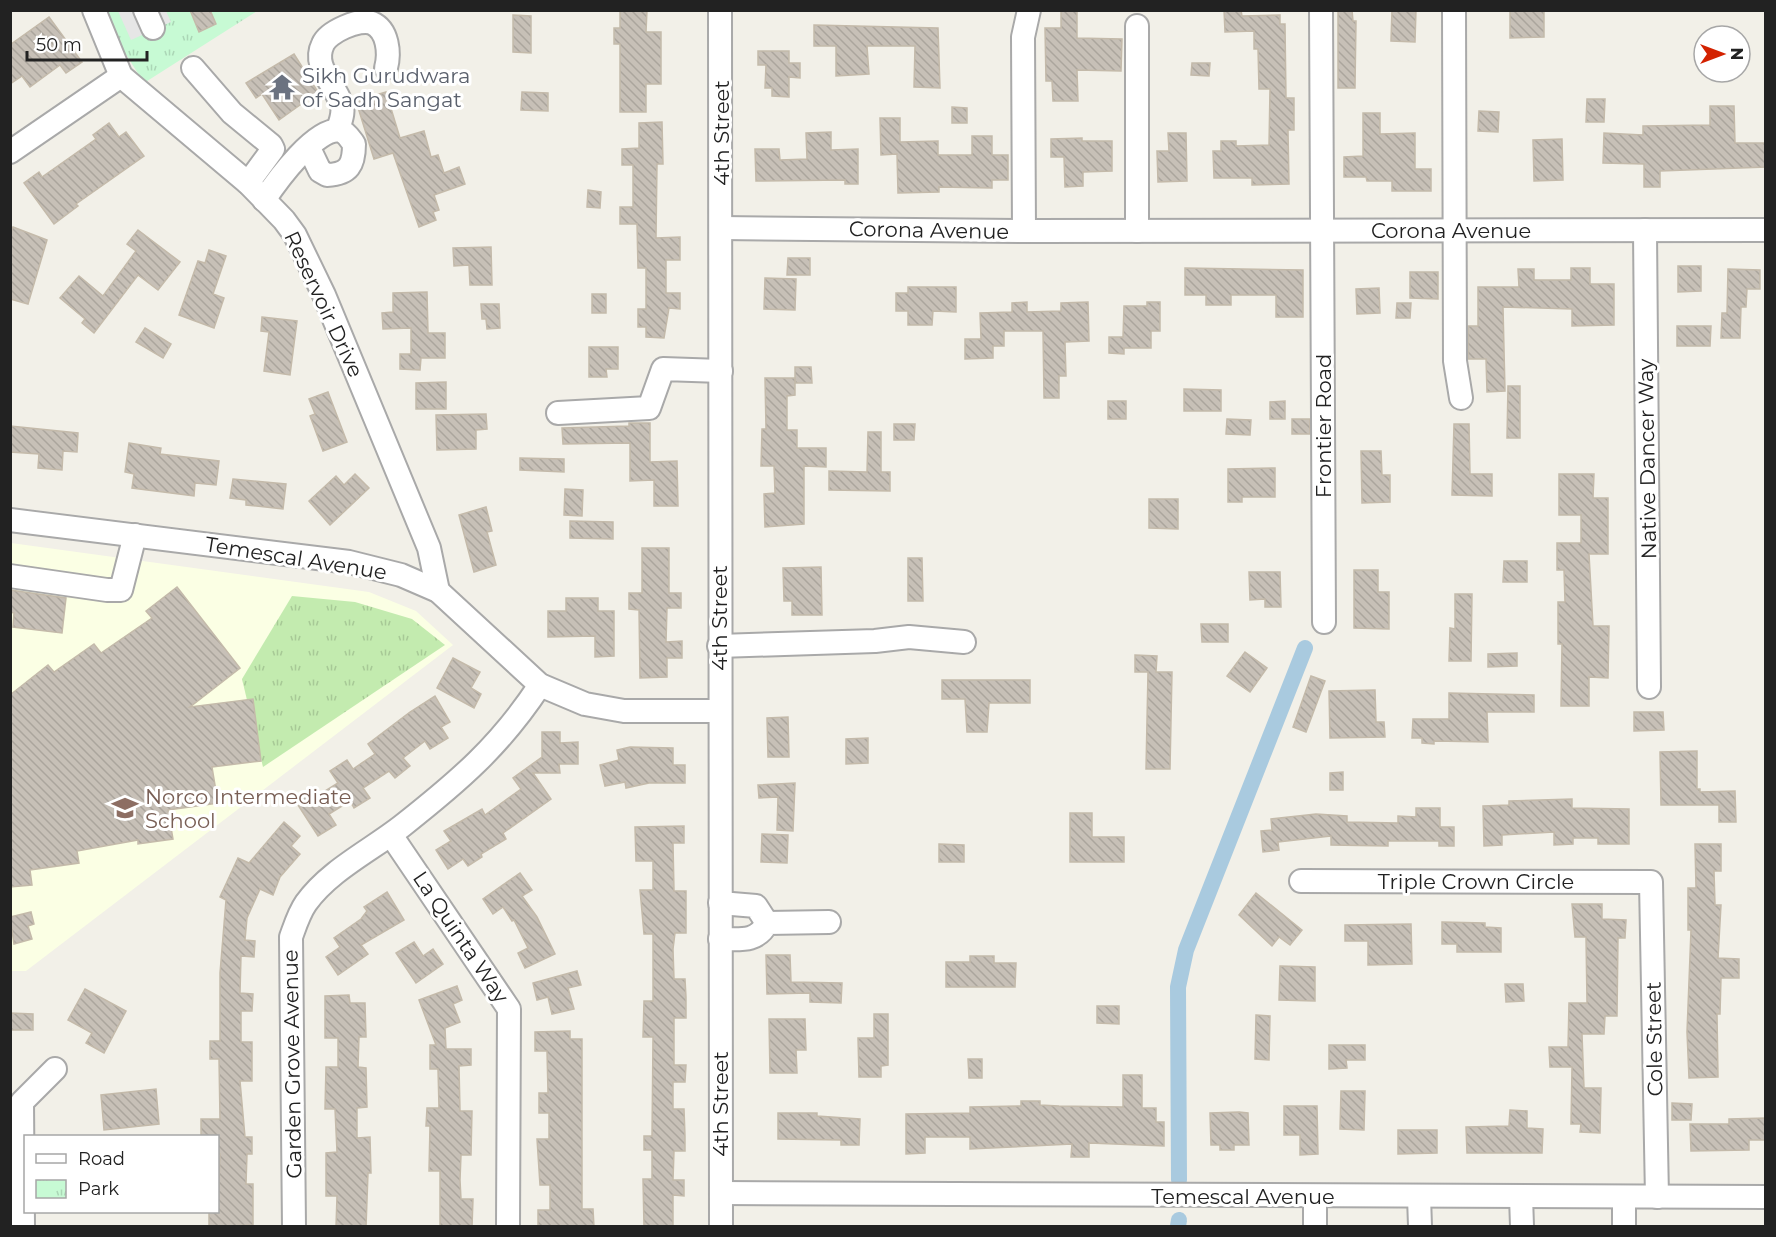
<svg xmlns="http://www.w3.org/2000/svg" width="1776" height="1237" font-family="Montserrat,sans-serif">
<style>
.education{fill:#fbffe4}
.grass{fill:url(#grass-tufts)}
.park{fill:url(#park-tufts)}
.parking{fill:#e6e6e6}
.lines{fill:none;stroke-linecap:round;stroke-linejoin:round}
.canal{stroke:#a9cadf;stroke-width:16}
.building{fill:url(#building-back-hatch);stroke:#c4baaa;stroke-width:1.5}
.minor-casing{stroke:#a9a9a9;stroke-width:26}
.minor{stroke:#fff;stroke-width:22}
.labels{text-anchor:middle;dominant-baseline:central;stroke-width:6;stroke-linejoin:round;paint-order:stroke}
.worship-label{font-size:21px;fill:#5b616d;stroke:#fff;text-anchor:start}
.street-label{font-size:21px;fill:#222;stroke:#fff}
.education-label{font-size:21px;fill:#785e54;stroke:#fff;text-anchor:start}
</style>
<defs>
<pattern id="grass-tufts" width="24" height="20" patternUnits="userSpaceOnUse" patternTransform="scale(1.5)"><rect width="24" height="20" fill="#c3ebaf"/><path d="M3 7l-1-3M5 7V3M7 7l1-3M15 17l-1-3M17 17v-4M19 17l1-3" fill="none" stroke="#a7c996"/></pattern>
<pattern id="park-tufts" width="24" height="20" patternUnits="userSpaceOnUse" patternTransform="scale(1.5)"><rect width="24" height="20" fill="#c7fad4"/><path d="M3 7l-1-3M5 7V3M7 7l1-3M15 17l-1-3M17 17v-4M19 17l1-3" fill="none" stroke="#abd6b6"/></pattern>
<pattern id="building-back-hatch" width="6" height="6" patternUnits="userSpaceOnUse" patternTransform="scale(1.5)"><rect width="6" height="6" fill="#c7c0b7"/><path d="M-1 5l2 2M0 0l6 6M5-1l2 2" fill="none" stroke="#aba59d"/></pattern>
</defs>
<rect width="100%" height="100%" fill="#f2f0e8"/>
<!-- education -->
<path class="education" d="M11,543l358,49 47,19 37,34 -427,326h-15z"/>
<!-- grass -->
<path class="grass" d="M292,596l63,6 57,17 33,26 -182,122 -21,-88z"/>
<!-- park -->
<path class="park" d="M106,11h151l-113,72 -27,-43z"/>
<!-- parking -->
<path class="parking" d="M118,11h48l5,11 -40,18z"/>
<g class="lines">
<!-- canal -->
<g class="canal">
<path d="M1179,1180l-1,-193 8,-37 119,-302"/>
<path d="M1178,1226l1,-6"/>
</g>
</g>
<!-- building -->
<g class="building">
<path d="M190,10h20l6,14 -17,8z"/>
<path d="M620,10h27l-1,22h15v52h-15v28h-26v-68h-6v-16h6z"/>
<path d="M1061,10h16v28l45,1 -1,32 -44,-1 1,31h-25l-1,-20h-6l-1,-53h16z"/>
<path d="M1224,10h17l1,6 38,-1v9h5l1,74h8v32h-6l1,54 -37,1v-7h-38l-1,-27h8v-10h15v5l33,-1 1,-56h-11l-1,-40h-4v-18l-29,1z"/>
<path d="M1338,10h14l1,11h3l-1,67h-17z"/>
<path d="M1392,10h24l-1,32 -24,-1z"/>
<path d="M1510,10h34v27l-34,1z"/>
<path d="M513,15l18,1v37l-18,-1z"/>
<path d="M49,17l33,45 -16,11 -6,-8 -30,22 -8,-11 -12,8v-39z"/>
<path d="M814,25l124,3 2,60 -26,-1 1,-41h-48l2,28 -33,2v-30h-22z"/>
<path d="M758,51h31v12h11v15l-11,-1v20l-17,-1v-8h-7l1,-23h-8z"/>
<path d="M294,54l24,38 -39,28 -17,-26 -6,4 -10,-15z"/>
<path d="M1192,63h18l-1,13 -18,-1z"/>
<path d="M386,92l14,46 24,-7 7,26 7,-2 6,18 15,-6 6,17 -31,11 5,15 -6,2 3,8 -17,7 -26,-74 -19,6 -18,-58z"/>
<path d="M522,92l26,1v18l-27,-1z"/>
<path d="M1587,99h18l-1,23h-18z"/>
<path d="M1710,106h24l1,37h31v24l-106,4v16h-16v-23l-41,-1 1,-30 39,2v-9l67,-1z"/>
<path d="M952,107l15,1v15h-15z"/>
<path d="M1479,111l20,1 -1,20 -20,-1z"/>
<path d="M1363,113h17v21l35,-1v36h16v22h-39v-10h-25l-1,-4h-22v-20l19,-1z"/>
<path d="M880,118h20v24l38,-1v14h34v-19h20v19h16v25h-16v8l-53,-1v5l-41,1 -1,-39 -16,1z"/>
<path d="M662,122l1,42h-6l-1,74 24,-1v23h-14v33h14v16l-11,-1 -5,30 -18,-1v-10h-8v-18h8v-41h-8l-1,-44h-17v-17h13v-42h-11v-16l17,-1v-25z"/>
<path d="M109,123l10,14 7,-5 18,24 -68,48 2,2 -24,18 -30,-41 15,-11 3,5 54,-38 -3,-4z"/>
<path d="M831,132v18l27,-1v35h-13v-4l-89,1 -1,-32h24l1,11 27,-1 -1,-26z"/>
<path d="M1168,133h18l1,48 -29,1 -1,-31h12z"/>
<path d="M1082,138v3h30v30l-29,1v14l-18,1 -1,-30h-13v-18z"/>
<path d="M1562,139l1,41 -29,1 -1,-41z"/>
<path d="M588,190l13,2 -1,16 -13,-1z"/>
<path d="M13,227l34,13 -19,64 -18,-5v-64z"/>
<path d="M138,230l42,32 -22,28 -20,-15 -44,58 -12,-10 3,-4 -25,-21 19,-22 24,20 33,-45 -9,-7z"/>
<path d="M491,247l1,38h-22l-1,-20 -15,1 -1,-18z"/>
<path d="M209,250l17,6 -13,38 11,4 -10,30 -35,-13 19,-54 7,2z"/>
<path d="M788,258h22v17h-23z"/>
<path d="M1678,266h23v25l-23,1z"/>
<path d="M1185,268l118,2v47h-27v-22h-45v10h-25v-10h-21z"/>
<path d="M1571,268h19v16h24v41l-42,1v-17l-69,-2 2,84 -18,1 -1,-33h-18v-33h10v-39h41l-1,-18h16v11h37z"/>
<path d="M1728,269l32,1v19h-13l-1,18h-5l-1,31h-19l1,-25h5z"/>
<path d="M1410,272h28v27l-28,-1z"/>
<path d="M765,278l31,1 -1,31 -31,-1z"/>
<path d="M908,287h48v25l-23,-1 -1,14h-24v-14h-12v-18h12z"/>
<path d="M1379,288l1,25 -23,1 -1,-25z"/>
<path d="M427,292l1,41h17v25h-24l-1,12 -20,-1v-15h11v-26l-28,1 -1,-16 11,-1v-19z"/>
<rect x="592" y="294" width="14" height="19"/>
<path d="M1027,302v10l34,-1v-8l27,-1 1,39 -24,1 1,34h-7v22h-15l-1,-67h-39v15h-11v12l-28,1v-20h16l-1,-26 32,-1v-9z"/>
<path d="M1147,302h13v29h-9v17h-27v6l-15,-1v-16h14l1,-31h23z"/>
<path d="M1397,303h14l-1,15h-14z"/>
<path d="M481,304h18l1,24 -13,1 -1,-10h-4z"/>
<path d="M262,317l35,4 -7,54 -26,-4 5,-39 -8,-1z"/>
<path d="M1677,326h34l-1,20h-33z"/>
<path d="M145,328l26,16 -8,14 -27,-16z"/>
<path d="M589,347h29v22h-12l1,8h-18z"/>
<path d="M795,367h16l1,16h-17z"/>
<path d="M765,378h30v17l-8,1v34h10v18h29v19l-22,-1v58l-39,3 -1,-33 11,-1 -1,-27h-13l1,-37h4z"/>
<path d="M446,382v27h-30v-26z"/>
<path d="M1508,386h12v52h-13z"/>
<path d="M1184,389l37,1v21h-37z"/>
<path d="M328,392l19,50 -24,9 -13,-35 5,-2 -6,-15z"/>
<rect x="1108" y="401" width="18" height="18"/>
<path d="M1285,401v18h-15v-17z"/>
<path d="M486,414l1,15 -11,1v19l-39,1 -1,-35z"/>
<path d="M1227,419l24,1 -1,15 -24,-1z"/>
<rect x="1292" y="419" width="18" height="15"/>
<path d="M629,423h21v39l27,-1 1,45h-24v-26l-24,1v-38l-67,1 -1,-16 67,-2z"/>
<path d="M894,424h21l-1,16h-20z"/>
<path d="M1454,424h15l1,50h22v22l-40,-1z"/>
<path d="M10,426l68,7 -1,19 -14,-1 -1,19 -24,-2 1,-14 -29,-2z"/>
<path d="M868,432h13v40h9v19l-61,-1v-19l38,1z"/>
<path d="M129,443l32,5 -1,6 59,7 -3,24 -21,-2 -1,13 -62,-8 2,-14 -9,-2z"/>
<path d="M1361,451h20l1,24h8v27l-28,1z"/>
<path d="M520,458l44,1v13l-44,-2z"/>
<path d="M1275,468v29h-33v5h-14v-33z"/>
<path d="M355,474l14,14 -39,37 -21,-24 27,-25 8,9z"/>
<path d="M1559,474h35l-1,24h15v56h-19l4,72h16l-1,52 -19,-1v29h-28l1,-62h-4v-42h7l-1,-32h-7v-27h24v-28h-22z"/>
<path d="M233,479l53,5 -3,25 -37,-4v-5l-16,-2z"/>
<path d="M565,489l18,1 -1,26 -18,-1z"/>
<path d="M1149,499h29v30l-29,-1z"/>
<path d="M486,507l6,24 -5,1 9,33 -22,7 -15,-57z"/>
<path d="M570,521l43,1v17l-43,-1z"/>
<path d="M642,548h27v45h12v15h-14l-1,34 16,-1v17h-15v19l-27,1 -1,-68 -10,-1v-16h13z"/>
<path d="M908,558h14l1,43h-15z"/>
<path d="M1504,561h23v21h-24z"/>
<path d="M821,567l1,48h-30v-14h-8l-1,-33z"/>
<path d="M1354,570h24v22h11v37l-35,-1z"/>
<path d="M1249,572h31l1,35h-16v-8l-15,1z"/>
<path d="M177,587l63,81 -50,39 63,-8 8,62 -49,6 6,36 -50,7 5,29 -35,5v-4l-61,11 2,12 -49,7 2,15 -22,2v-192l38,-30 6,7 40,-28 7,9 51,-35 -6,-7z"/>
<path d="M10,590l56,8 -4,35 -49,-6 1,-14 -4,-1z"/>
<path d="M1455,594h17l-1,67h-22l1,-33 5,1z"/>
<path d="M566,598h32v13h16v45l-19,1v-21l-47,1v-26h18z"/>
<path d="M1201,624h27v18h-26z"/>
<path d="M1245,652l22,16 -17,24 -23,-16z"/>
<path d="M1517,653v13l-29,1v-13z"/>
<path d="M1135,655l22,1 -1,16h16l-2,97h-24l2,-97h-13z"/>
<path d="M453,658l27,14 -9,16 10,6 -7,14 -37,-20z"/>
<path d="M1311,676l14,5 -19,51 -13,-5z"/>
<path d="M942,680h88v23h-41l-2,29h-20l-2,-33h-23z"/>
<path d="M1375,690l1,32h8l1,15 -55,1 -1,-47z"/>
<path d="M1449,693l85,2v17h-47l1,30 -54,-1v3l-12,-1v-5h-10l1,-19h36z"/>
<path d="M435,696l15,26 -9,5 7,11 -18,11 -5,-8 -22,17 7,8 -15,12 -6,-7 -26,17 7,10 -16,10 -4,-7 -21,13 7,11 -18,11 -22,-34 15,-10 3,6 24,-15 -8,-12 17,-11 6,9 22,-15 -7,-10 42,-32z"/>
<path d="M1634,712h29l1,18 -30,1z"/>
<path d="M788,717l1,40h-21l-1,-39z"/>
<path d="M542,732h18v11l18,-1v22h-19l1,9h-27l18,26 -48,34 3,6 -25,15 1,3 -14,9 -5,-7 -15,10 -12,-19 15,-9 -7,-10 38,-22 3,6 36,-26 -8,-11 29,-21z"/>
<path d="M868,738v25l-22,1v-25z"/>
<path d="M630,747l43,1v17h12v18h-36l-23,5 -1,-6 -20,4 -5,-21 19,-5 -2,-10z"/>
<path d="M1697,751v38h3v3l35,-1 1,31h-17v-17h-58l-1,-53z"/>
<path d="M1343,772v18h-13v-17z"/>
<path d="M795,783l-2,48 -16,-1 1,-33 -19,1 -1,-13z"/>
<path d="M1572,799v9l57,1v35h-31v-6h-25v6l-19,1v-13l-52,3v10l-18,1 -1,-40 26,-1v-4z"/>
<path d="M1416,808h24v19h14v19h-15v-5h-51v5l-57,-1v-9l-53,6 1,8 -16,2 -2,-21 11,-1 -1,-11 45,-5 31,2v6l51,1v-7l18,1z"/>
<path d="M1070,813h22v24h32v25h-54z"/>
<path d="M284,822l16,14 -9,10 9,8 -20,23 -7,18 -13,-6 -13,29 -2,22 10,1 -1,16 -13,-1 -1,37 13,1 -1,17h-11v31h11v39h-12l5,56h7v17h-5l-1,30h7v41l-44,2v-15h9l2,-58h-2v-17h-17v-18h19l-1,-60h-9v-18h10v-68l6,-73 -6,-3 18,-39 11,5z"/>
<path d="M684,826v17h-11l1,48h12v42h-11l-2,16 1,30h11l1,18v21h-12v47h12l-1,17h-12v27h11l1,27v15h-11l-1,29h11v16l-11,-1v32h-29l-1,-48h9v-29h-8v-14h8l1,-99h-10l1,-36h9v-67h-9l-4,-44h13v-29h-17l-1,-34z"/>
<path d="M762,834l26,1 -1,28 -26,-1z"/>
<path d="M939,844l25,1v17h-25z"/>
<path d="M1695,844h26v27h-7l1,34h6l-3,53 21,1v19h-18l-1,36h-3l1,63 -29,1 -2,-46 4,-102h-3v-42h8z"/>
<path d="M520,873l12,17 -10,6 15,21 18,37 -30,14 -7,-15 10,-5 -14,-28 -2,1 -9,-14 -10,7 -10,-15z"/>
<path d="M387,892l17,28 -43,25 7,9 -30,21 -12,-18 14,-10 -6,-9 27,-19 6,-8 -3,-4z"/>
<path d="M1256,893l46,37 -12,15 -11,-8 -7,9 -33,-31z"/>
<path d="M1572,904h30v15l24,1 -1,18h-7l-1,78h-12l-1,18h-22l2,54h17l-1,45 -20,-1 1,-8h-10l1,-57h-22l-1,-20h19l1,-44h18l-1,-66h-11z"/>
<path d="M31,912l3,12 -6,2 4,13 -18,5 -4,-27z"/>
<path d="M1442,922l43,1v4l16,1v24h-44v-8h-15z"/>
<path d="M1411,924l1,40 -44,1v-24h-23v-16z"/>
<path d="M414,942l9,14 10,-7 10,15 -27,19 -20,-30z"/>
<path d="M766,955h24l1,27 51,1 -1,20 -31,-1v-9l-43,1z"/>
<path d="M970,956h24v7h22l-1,24h-69v-25h24z"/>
<path d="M1280,966l35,1v34l-36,-1z"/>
<path d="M577,971l4,14 -13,3 6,21 -22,5 -4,-17 -11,3 -4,-17z"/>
<path d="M1505,984h18l1,17 -18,1z"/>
<path d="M457,986l5,14 -9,4 7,18 -15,6 1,21h25v16l-12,1 1,45h12l-1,44h-10l-1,25 1,19h12l-1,28h-32v-56h-11l1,-45h-4l1,-18h12l-1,-39h-8v-24h6l-17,-45z"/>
<path d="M85,989l41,22 -22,42 -18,-10 6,-10 -24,-13z"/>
<path d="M349,995l1,8h15l1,34h-7l-1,30 8,1 1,39 -10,1v30l13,-1 1,36h-3l-2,54h-30l1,-31h-11v-43l11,-1 -2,-43h-10l1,-42h12v-29h-13v-42z"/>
<path d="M1097,1006h22v18l-22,-1z"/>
<path d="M10,1013l23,1v16h-23z"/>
<path d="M874,1014h14v51l-7,1v11h-22l-1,-39h16z"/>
<path d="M1256,1015l14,1 -1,44 -14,-1z"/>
<path d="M769,1019h36l1,31h-10l1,23h-27z"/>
<path d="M570,1031v8h12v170h11l1,18h-56v-17h12v-25h-10l-3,-46h12v-26h-10v-20h9l-1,-42h-12v-19z"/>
<path d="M1329,1045h36v15h-19l1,8 -18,1z"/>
<path d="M968,1059h14v19h-13z"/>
<path d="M1123,1075h19v33h14v14h8v24l-75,-3v14h-18l1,-13 -102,5v-12h-45v16l-19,1v-40l64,-1v-6l51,-1v-5h19v4l19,1 64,1z"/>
<path d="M156,1089l3,35 -55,6 -3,-35z"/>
<path d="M1341,1091h24l-1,39 -24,-1z"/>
<path d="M1672,1103l20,1 -1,16h-19z"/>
<path d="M1284,1106h33l1,48 -18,1v-20h-16z"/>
<path d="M1510,1110l17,1v17l16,1 -1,24h-75l-1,-26 43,-1z"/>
<path d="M1239,1112l9,1 1,32h-15v5h-14v-5h-9l-1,-32z"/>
<path d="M778,1113h39v3l43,3 -1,26h-18v-5l-63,-1z"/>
<path d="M1766,1118v22h-17v10l-58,1 -1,-27h39v-5z"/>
<path d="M1398,1130h39v23l-39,1z"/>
</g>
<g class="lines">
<!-- minor casing -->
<g class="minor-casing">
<g id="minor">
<path d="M94,10l27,66 127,107 36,37 11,15 29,60 105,253 9,43"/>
<path d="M145,10l8,18"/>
<path d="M720,10l1,1216"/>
<path d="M1321,10l3,612"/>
<path d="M1454,10l1,351 6,37"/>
<path d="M193,68l39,45 39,32 2,4 -25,34"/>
<path d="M338,130c2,-8 7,-18 3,-27 -7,-20 -29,-37 -18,-59 5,-12 36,-26 49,-21 16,7 18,30 14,45"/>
<path d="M10,152l111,-76"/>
<path d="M264,200c12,-18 53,-75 77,-69 6,2 9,8 13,13 0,21 -5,30 -27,31l-7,-4 -11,-23"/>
<path d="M721,228l303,3 742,-1"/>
<path d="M1645,230l4,457"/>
<path d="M1024,231l-1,-194 6,-27"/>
<path d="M1137,231v-205"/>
<path d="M558,413l91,-5 14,-39 58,2"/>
<path d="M10,520l339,42 52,13 37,16 102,94 45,19 39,7h95"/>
<path d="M10,576l97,14h14l14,-55"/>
<path d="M719,646l156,-5 34,-4 55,5"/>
<path d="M391,835l118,174 -1,217"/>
<path d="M1301,881l350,1 6,315"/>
<path d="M720,903l36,3 11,17"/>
<path d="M720,939c19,0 37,4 47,-16l62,-1"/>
<path d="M721,1193l1045,4"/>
<path d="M1315,1197v29"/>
<path d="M1419,1197l1,29"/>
<path d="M1521,1197l1,29"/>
<path d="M1624,1197v29"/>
<path d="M23,1226l-1,-124 33,-33"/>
<path d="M294,1226l-3,-289c4,-11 8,-24 15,-34 24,-33 64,-52 96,-77 57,-45 98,-80 138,-141"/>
</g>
</g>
<!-- minor -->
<use href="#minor" class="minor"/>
</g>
<!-- icons -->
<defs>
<g id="temple-bare" transform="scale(2.07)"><path d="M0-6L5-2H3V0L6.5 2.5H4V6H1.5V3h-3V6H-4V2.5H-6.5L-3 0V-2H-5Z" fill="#6b7280" stroke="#fff" stroke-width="2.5" paint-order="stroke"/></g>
<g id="school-bare" transform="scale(2.07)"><path d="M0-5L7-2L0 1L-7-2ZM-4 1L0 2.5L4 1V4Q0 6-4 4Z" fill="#8d6e63" stroke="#fff" stroke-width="2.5" paint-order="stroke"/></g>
</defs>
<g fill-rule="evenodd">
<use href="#temple-bare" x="282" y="87"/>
<use href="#school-bare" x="125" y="808"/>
</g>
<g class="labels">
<!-- worship labels -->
<g class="worship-label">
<text x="302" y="75">Sikh Gurudwara<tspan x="302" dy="24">of Sadh Sangat</tspan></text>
</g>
<!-- street labels -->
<g class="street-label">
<text transform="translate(721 133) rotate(-90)">4th Street</text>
<text transform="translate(929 230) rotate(1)">Corona Avenue</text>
<text x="1451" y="230">Corona Avenue</text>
<text transform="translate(324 304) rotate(65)">Reservoir Drive</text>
<text transform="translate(1323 426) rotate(-90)">Frontier Road</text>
<text transform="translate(1647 459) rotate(-91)">Native Dancer Way</text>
<text transform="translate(296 558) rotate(9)">Temescal Avenue</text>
<text transform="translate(719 618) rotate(-90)">4th Street</text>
<text x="1476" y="881">Triple Crown Circle</text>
<text transform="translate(461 937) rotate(56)">La Quinta Way</text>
<text transform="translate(1654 1039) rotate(-91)">Cole Street</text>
<text transform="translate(292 1064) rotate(-91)">Garden Grove Avenue</text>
<text transform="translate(720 1104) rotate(-90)">4th Street</text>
<text x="1243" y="1196">Temescal Avenue</text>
</g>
<!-- education labels -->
<g class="education-label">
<text x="145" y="796">Norco Intermediate<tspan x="145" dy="24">School</tspan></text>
</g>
</g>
<!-- border -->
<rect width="1776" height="1237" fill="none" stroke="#222222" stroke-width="24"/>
<!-- legend -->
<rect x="24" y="1135" width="195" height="78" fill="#ffffff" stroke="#a7a7a7" stroke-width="1.5"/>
<rect x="36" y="1154" width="30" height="9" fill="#ffffff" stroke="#a7a7a7" stroke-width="1.5"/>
<text x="78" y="1165" font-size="18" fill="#222222">Road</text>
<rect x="36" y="1180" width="30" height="18" fill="url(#park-tufts)" stroke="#a7a7a7" stroke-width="1.5"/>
<text x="78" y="1195" font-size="18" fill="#222222">Park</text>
<!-- north arrow -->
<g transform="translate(1722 54) rotate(90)"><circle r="28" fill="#ffffff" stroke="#a7a7a7" stroke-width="1.5"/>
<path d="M0-4.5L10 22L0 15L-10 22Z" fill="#d32200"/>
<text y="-9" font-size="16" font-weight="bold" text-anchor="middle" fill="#222222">N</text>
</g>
<!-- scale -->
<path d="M27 51v9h120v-9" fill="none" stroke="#222222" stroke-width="3"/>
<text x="36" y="51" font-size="18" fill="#222222" stroke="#ffffff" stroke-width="4.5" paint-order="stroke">50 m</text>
</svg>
